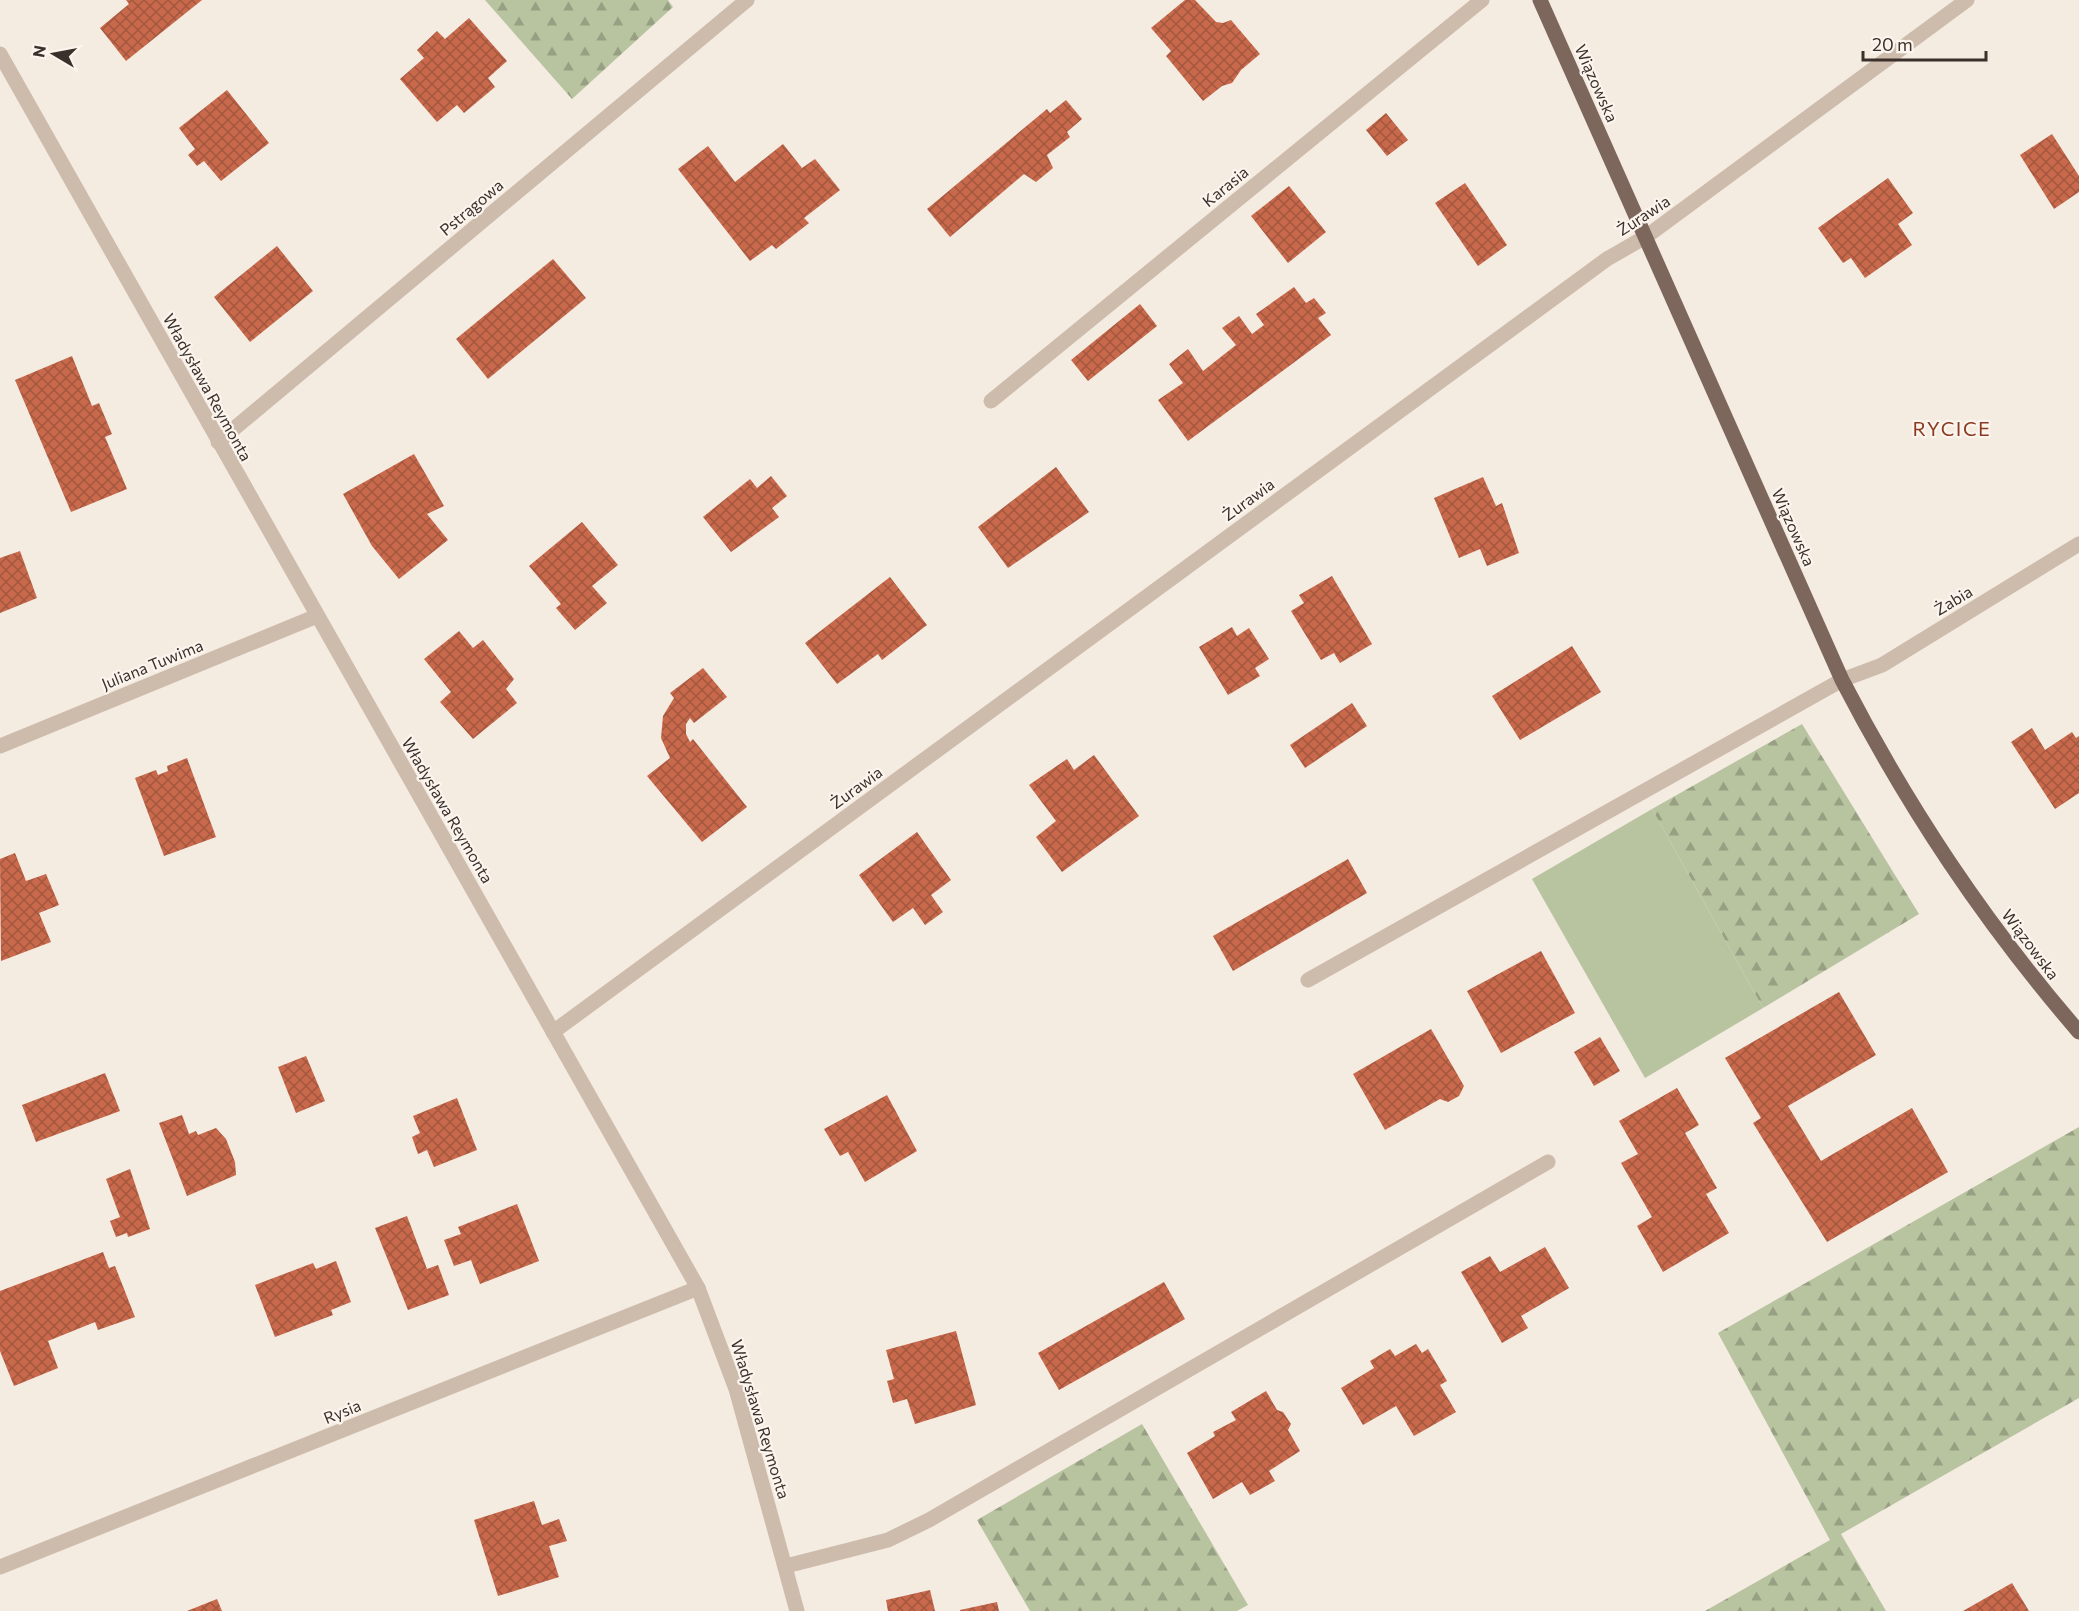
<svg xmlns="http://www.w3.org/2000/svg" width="2079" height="1611" font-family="Commissioner,sans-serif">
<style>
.grass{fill:#b8c4a0}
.forest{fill:url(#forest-firs)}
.building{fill:url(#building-cross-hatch)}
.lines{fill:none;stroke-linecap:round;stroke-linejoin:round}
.minor{stroke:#cdbbac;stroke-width:15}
.major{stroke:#7d675c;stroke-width:15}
.labels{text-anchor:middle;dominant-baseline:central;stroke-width:4.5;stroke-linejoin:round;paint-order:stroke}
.street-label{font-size:16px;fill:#3b302b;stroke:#fbf5ee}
.quarter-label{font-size:20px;letter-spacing:1.5px;fill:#8c3b22;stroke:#fbf5ee}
</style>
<defs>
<pattern id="forest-firs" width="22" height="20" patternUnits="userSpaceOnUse" patternTransform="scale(1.5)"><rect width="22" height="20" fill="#b8c4a0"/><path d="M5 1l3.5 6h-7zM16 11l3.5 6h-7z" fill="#97a083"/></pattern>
<pattern id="building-cross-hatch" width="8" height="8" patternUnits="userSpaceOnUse" patternTransform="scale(1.5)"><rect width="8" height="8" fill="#c8694b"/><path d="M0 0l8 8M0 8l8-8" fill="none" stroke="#a4573f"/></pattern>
</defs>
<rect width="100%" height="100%" fill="#f4ebe1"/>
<!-- grass -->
<path class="grass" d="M1652,809l111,199 -118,70 -113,-199z"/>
<!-- forest -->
<g class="forest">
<path d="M485,0h183l5,7 -101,92z"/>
<path d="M1802,724l117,190 -156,94 -111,-199z"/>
<path d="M2079,1127v271l-238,136 45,77h-181l125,-71 -112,-207z"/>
<path d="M1142,1424l106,181 -11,6h-207l-53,-91z"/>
</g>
<!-- building -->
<g class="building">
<path d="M126,0h76l-76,61 -26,-33 29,-24z"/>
<path d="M1185,0h10l21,22 7,1 8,-3 29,34 -19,16 -9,13 -10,3 -19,15 -37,-45 5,-5 -20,-23z"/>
<path d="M469,18l38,43 -19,17 7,9 -31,26 -7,-8 -20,17 -37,-43 24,-21 -7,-8 20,-19 8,8z"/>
<path d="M227,90l42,53 -48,38 -17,-20 -7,5 -9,-11 7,-6 -16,-21z"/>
<path d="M1066,100l16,19 -15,13 3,5 -23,18 6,13 -17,14 -12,-8 -74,63 -23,-28 120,-100 3,4z"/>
<path d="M1386,113l22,27 -21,16 -21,-26z"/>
<path d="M2052,134l27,42v16l-25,17 -34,-54z"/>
<path d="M783,144l19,24 13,-9 25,31 -36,28 5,5 -33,26 -4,-4 -22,16 -72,-92 30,-23 27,36z"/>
<path d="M1888,178l25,35 -15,11 14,21 -47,33 -14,-20 -8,5 -25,-35z"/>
<path d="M1465,183l42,62 -29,21 -43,-63z"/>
<path d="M1289,186l37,46 -38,31 -37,-47z"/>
<path d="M277,246l36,45 -63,51 -36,-45z"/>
<path d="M553,259l33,39 -98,81 -32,-40z"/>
<path d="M1294,287l12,16 8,-5 12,15 -8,5 13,17 -143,106 -30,-41 25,-17 -14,-19 19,-15 15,22 33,-26 -14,-17 17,-12 13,18 12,-9 -8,-11z"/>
<path d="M1140,304l17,22 -69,55 -17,-21z"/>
<path d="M72,356l20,50 7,-3 13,31 -7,3 22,52 -56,23 -56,-132z"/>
<path d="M414,454l30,52 -17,8 21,26 -49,39 -27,-33 -29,-52z"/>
<path d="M1056,467l33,45 -81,56 -30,-41z"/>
<path d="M771,476l16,20 -15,12 7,9 -48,35 -28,-35 47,-38 7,9z"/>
<path d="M1483,477l13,29 6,-3 17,50 -32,13 -7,-17 -21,9 -25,-60z"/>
<path d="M582,522l36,43 -26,21 15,17 -32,27 -19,-22 5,-4 -32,-38z"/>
<path d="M20,551l17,47 -37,15v-55z"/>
<path d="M1332,576l40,68 -32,19 -6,-10 -13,7 -30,-49 13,-8 -5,-8z"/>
<path d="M890,577l37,48 -45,35 -4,-6 -41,30 -32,-41z"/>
<path d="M1232,627l5,9 12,-8 20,31 -14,9 5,8 -32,19 -29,-48z"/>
<path d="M459,631l14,17 10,-8 31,39 -8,10 11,14 -44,36 -33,-37 11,-10 -27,-33z"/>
<path d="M1572,646l29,46 -81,48 -28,-44z"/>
<path d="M703,668l24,29 -33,26 -4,-5 -4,6v10l4,8 3,-3 54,68 -45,35 -55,-66 23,-18 -9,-20 2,-22 11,-18 -4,-5z"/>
<path d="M1352,703l15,23 -62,42 -15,-23z"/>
<path d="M2032,728l13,22 27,-18 4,6 3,-2v57l-24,16 -44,-67z"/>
<path d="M1094,755l45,61 -77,56 -26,-35 20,-16 -27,-36 38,-26 7,11z"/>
<path d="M187,758l29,79 -52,19 -29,-78 21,-8 2,5 10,-4 -1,-5z"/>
<path d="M917,832l34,48 -20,15 12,17 -18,13 -12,-17 -20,14 -34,-47z"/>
<path d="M15,853l11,28 20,-7 13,31 -20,8 12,29 -50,19 -1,-102z"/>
<path d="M1348,859l19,34 -134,78 -20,-35z"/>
<path d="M1541,951l34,62 -74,40 -34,-62z"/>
<path d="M1839,992l37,63 -88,51 33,55 91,-53 36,64 -121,70 -74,-119 8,-5 -36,-60z"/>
<path d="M1431,1029l33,57 -5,10 -11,6 -8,-3 -55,31 -32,-56z"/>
<path d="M1600,1037l20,34 -26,15 -20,-34z"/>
<path d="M306,1056l19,45 -29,12 -18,-46z"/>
<path d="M105,1073l15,38 -84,31 -14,-37z"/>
<path d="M1677,1088l22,37 -14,8 32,55 -11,6 23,39 -66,39 -26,-46 15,-9 -31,-54 17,-9 -19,-33z"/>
<path d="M887,1095l30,56 -52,31 -17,-30 -8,4 -16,-27z"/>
<path d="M457,1098l20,52 -43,17 -7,-17 -9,4 -6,-17 8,-4 -7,-17z"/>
<path d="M182,1115l7,19 7,-3 2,4 18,-7 10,11 9,23 1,13 -49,21 -28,-73z"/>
<path d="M130,1169l20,60 -22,8 -1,-4 -11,4 -6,-16 10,-4 -14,-38z"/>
<path d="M517,1204l22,57 -59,23 -9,-24 -17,6 -10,-26 17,-6 -3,-7z"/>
<path d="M407,1216l20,53 11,-4 11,30 -41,15 -33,-82z"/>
<path d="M1545,1247l24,41 -48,28 7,12 -26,15 -41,-71 29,-16 10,16z"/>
<path d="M103,1252l6,16 6,-2 20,51 -37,13 -3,-8 -47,19 10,27 -44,18 -14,-35v-60z"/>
<path d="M336,1261l15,41 -20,8 2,5 -58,22 -20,-52 58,-22 3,6z"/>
<path d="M1164,1282l21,37 -126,71 -21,-37z"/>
<path d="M956,1331l20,74 -61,19 -8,-25 -14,4 -6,-22 7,-2 -8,-29z"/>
<path d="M1416,1344l6,9 6,-4 19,32 -7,4 16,27 -42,24 -18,-30 -33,19 -22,-37 33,-20 -4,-7 20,-12 5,7z"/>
<path d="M1266,1391l11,19 6,2 8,12 -3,6 12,21 -31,20 6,10 -25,14 -8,-13 -29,17 -26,-46 28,-17 -2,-4 23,-12 -5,-8z"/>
<path d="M534,1501l8,24 17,-6 8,22 -18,5 10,31 -61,19 -24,-76z"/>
<path d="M2012,1583l17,28h-66z"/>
<path d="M930,1590l5,21h-47l-2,-11z"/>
<path d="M217,1599l5,12h-35z"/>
<path d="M997,1602l2,9h-39v-1z"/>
</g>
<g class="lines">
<!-- minor -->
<g class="minor">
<path d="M0,54l698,1234 38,101 61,222"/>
<path d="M991,401l491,-401"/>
<path d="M218,442l529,-442"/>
<path d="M0,746l317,-130"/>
<path d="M1308,980l534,-300 40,-15 197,-121"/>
<path d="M553,1032l1054,-773 40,-23 320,-236"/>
<path d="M786,1566l102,-26 41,-20 619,-358"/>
<path d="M0,1567l698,-279"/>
</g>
<!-- major -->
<path class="major" d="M1540,0l302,680c67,129 142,242 237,352"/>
</g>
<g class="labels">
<!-- street labels -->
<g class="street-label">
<text transform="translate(1597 83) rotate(66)">Wiązowska</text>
<text transform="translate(1225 186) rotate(-39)">Karasia</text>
<text transform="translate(471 207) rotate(-40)">Pstrągowa</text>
<text transform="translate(1643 215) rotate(-33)">Żurawia</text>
<text transform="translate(208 387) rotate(61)">Władysława Reymonta</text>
<text transform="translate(1248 499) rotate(-36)">Żurawia</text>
<text transform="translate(1794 527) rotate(66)">Wiązowska</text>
<text transform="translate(1953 600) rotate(-31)">Żabia</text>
<text transform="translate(152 664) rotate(-22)">Juliana Tuwima</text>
<text transform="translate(856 787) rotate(-36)">Żurawia</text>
<text transform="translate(448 810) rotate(60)">Władysława Reymonta</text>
<text transform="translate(2031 944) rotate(53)">Wiązowska</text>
<text transform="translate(342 1411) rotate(-22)">Rysia</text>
<text transform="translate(761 1419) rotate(73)">Władysława Reymonta</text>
</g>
<!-- quarter labels -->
<g class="quarter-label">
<text x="1952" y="428">RYCICE</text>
</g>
</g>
<!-- north arrow -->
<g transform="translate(54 54) rotate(280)" stroke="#fbf5ee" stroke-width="4.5" paint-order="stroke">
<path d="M0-4.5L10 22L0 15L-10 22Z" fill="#3b302b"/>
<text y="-9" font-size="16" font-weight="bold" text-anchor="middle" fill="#3b302b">N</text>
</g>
<!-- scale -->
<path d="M1863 51v9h123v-9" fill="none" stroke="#3b302b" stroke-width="3"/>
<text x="1872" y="51" font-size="18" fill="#3b302b" stroke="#fbf5ee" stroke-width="4.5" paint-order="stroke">20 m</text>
</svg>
